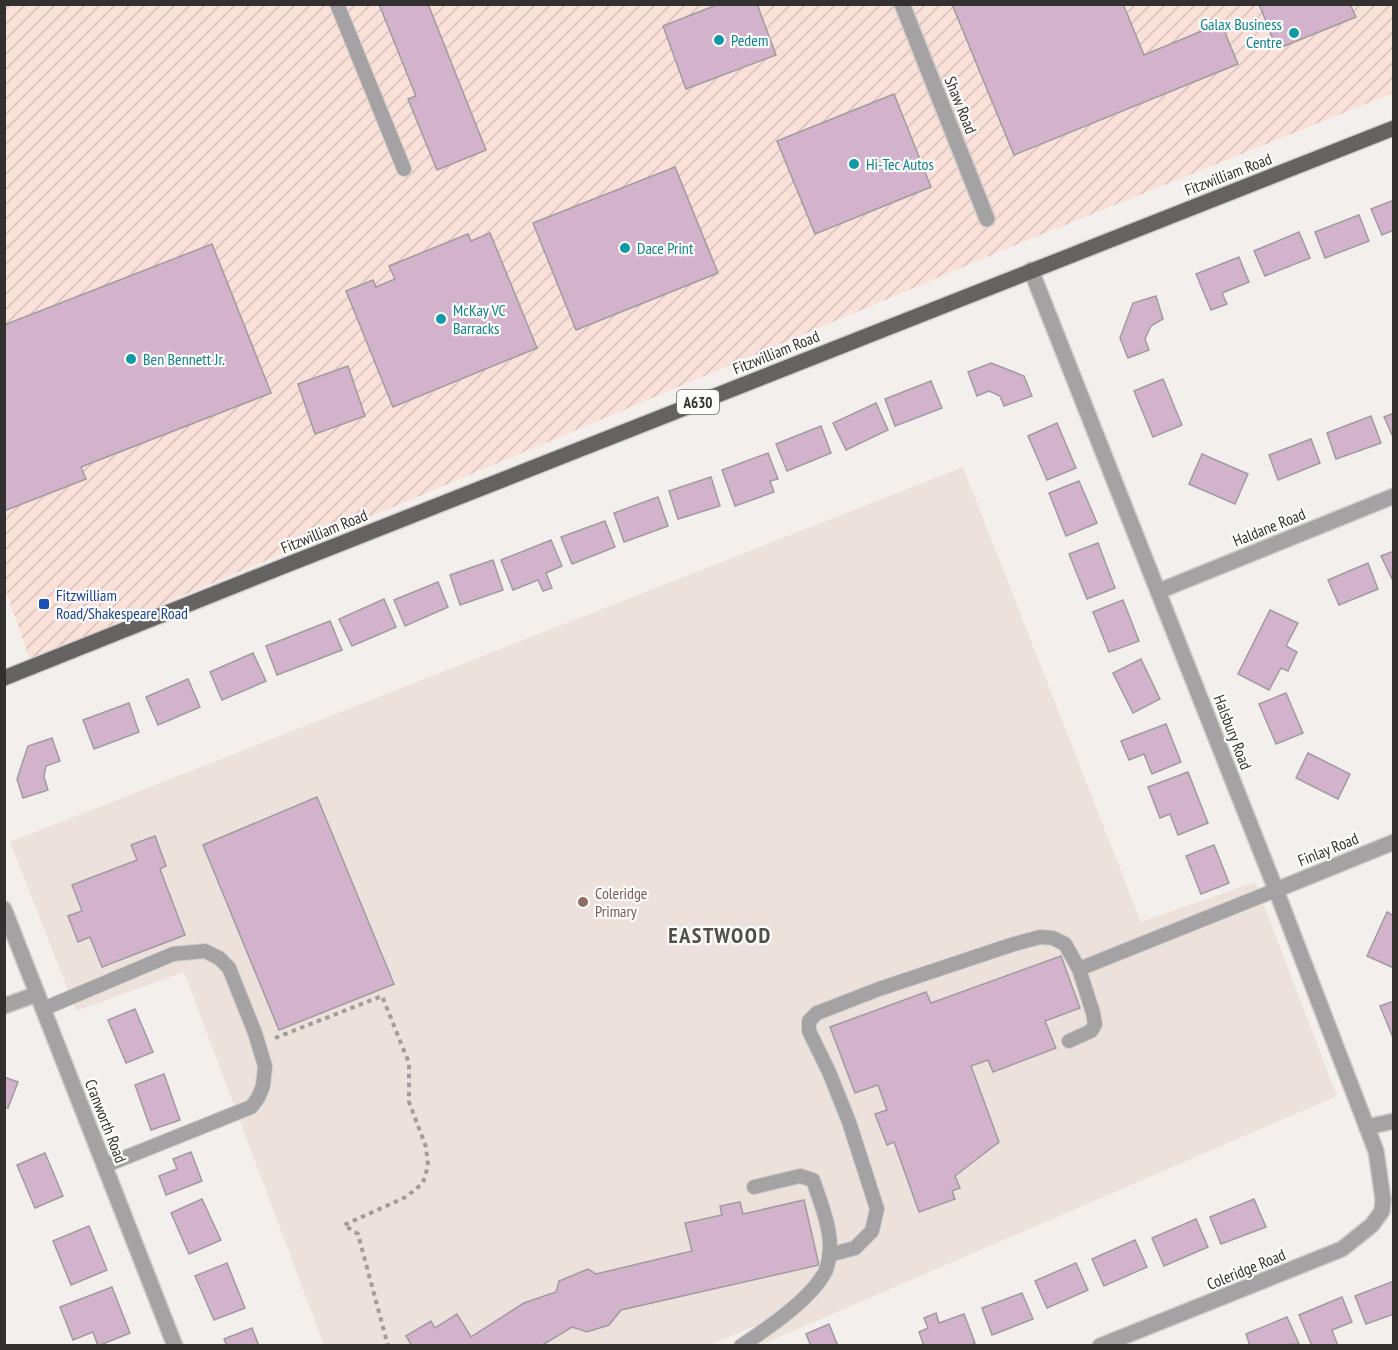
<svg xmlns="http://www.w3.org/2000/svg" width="1398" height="1350" font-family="'PT Sans Narrow',sans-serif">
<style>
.built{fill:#ede1dc}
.industrial{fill:url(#industrial-furrows)}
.building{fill:#d3b3cc;stroke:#9f9c9f;stroke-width:1.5}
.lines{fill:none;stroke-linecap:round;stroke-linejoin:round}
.lane-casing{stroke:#d0cdcb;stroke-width:16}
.street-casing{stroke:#d0cdcb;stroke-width:18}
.primary-casing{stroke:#d0cdcb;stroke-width:18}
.path{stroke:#a19d9c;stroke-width:4;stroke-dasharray:4.5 4.5;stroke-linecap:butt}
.lane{stroke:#a4a2a2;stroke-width:14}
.street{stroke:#a4a2a2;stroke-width:15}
.primary{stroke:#656262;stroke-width:15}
.culture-dot{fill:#0f9aa8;stroke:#fffdfc;stroke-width:2}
.transit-dot{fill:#1a4fb4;stroke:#fffdfc;stroke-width:2}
.education-dot{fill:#8d6e63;stroke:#fffdfc;stroke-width:2}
.labels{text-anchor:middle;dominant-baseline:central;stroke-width:4.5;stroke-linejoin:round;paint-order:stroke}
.shield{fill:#fffdfc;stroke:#706e6d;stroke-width:1.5}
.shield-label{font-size:15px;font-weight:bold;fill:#333130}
.culture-label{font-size:16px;fill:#0d838f;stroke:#fffdfc;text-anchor:start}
.street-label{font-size:16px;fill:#333130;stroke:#fffdfc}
.transit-label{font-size:16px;fill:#164399;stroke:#fffdfc;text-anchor:start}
.education-label{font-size:16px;fill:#785e54;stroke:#fffdfc;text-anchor:start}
.district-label{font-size:22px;font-weight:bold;letter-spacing:1.5px;fill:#514e4c;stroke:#fffdfc}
</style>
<defs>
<pattern id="industrial-furrows" width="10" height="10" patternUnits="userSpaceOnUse" patternTransform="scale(1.5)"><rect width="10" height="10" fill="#f9e0d9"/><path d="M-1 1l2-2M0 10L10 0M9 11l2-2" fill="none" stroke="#d6c1bb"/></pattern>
</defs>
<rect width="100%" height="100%" fill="#f3efed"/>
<!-- built -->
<path class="built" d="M963,467l178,455 114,-40 82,214 -574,248 -8,-18 -48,20 -383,-1 -140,-373 -108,39 -66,-169z"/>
<!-- industrial -->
<path class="industrial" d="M5,5h1388v88l-380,153 -983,414 -25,-72z"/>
<!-- building -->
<g class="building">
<path d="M379,4h49l58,146 -49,20 -29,-71 8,-3z"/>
<path d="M719,4h38l19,51 -90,34 -23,-63z"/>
<path d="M952,4h171l21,51 77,-32 17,41 -224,91z"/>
<path d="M1259,4h91l6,13 -79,32z"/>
<path d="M894,94l37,93 -116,47 -38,-93z"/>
<path d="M675,167l43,106 -142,57 -43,-107z"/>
<path d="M1394,200v30l-12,5 -11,-26z"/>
<path d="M1359,215l10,26 -44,17 -10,-26z"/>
<path d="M1299,232l11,26 -45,18 -11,-25z"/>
<path d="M490,233l47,115 -144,59 -47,-116 27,-11 3,7 19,-8 -6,-13 79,-32 3,7z"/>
<path d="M212,244l59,149 -190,74 5,12 -82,32v-186z"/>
<path d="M1239,257l10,25 -27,11 5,11 -16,6 -15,-36z"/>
<path d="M1156,296l7,23 -12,7 -6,13 4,11 -21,8 -8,-20 13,-35z"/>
<path d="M991,363l33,13 8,20 -28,10 -4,-10 -11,-5 -12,5 -9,-24z"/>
<path d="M348,366l17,50 -50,18 -17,-50z"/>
<path d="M1163,379l19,46 -29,12 -19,-46z"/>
<path d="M931,381l11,27 -47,18 -10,-27z"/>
<path d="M876,403l12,27 -42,20 -13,-27z"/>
<path d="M1394,413v26l-10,-22z"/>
<path d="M1371,416l10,27 -45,16 -9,-26z"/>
<path d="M1057,423l19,45 -29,12 -19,-44z"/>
<path d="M821,426l10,27 -44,18 -11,-27z"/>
<path d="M1311,439l9,24 -42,17 -9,-25z"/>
<path d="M768,453l10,26 -8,2 4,11 -39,14 -13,-36z"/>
<path d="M1202,454l46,20 -13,30 -46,-20z"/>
<path d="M711,477l9,29 -42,13 -9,-28z"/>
<path d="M1079,481l18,42 -31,13 -17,-43z"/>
<path d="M658,497l10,29 -44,16 -10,-29z"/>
<path d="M605,521l10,26 -43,17 -11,-27z"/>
<path d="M551,540l11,26 -16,7 6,15 -9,3 -5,-11 -25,10 -12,-30z"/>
<path d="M1098,543l17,45 -28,11 -18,-45z"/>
<path d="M1394,551v32l-13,-27z"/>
<path d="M493,560l10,30 -43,15 -10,-30z"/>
<path d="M1368,563l10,26 -39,16 -11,-25z"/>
<path d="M438,582l10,25 -43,19 -11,-26z"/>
<path d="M384,599l12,28 -44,19 -13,-27z"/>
<path d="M1123,600l16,41 -30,11 -16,-40z"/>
<path d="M1270,610l28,13 -12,23 11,6 -9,19 -7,-3 -12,22 -31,-16z"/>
<path d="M330,621l12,29 -65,25 -11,-29z"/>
<path d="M253,653l13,28 -44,19 -12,-28z"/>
<path d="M1141,659l19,40 -27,14 -20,-40z"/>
<path d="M188,679l12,28 -42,18 -12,-28z"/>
<path d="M1286,693l17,40 -27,11 -17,-40z"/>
<path d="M129,703l10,29 -45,17 -11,-29z"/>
<path d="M1166,724l15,38 -29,12 -8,-20 -15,6 -8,-19z"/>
<path d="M52,738l8,23 -14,5 -2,11 4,13 -25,8 -6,-19 11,-33z"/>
<path d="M1308,753l42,21 -12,25 -42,-21z"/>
<path d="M1188,772l20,51 -30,12 -8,-21 -10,4 -12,-31z"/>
<path d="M317,797l77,187 -115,46 -76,-185z"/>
<path d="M155,836l11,30 -6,3 25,66 -83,32 -12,-30 -12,5 -10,-26 14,-5 -10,-26 65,-25 -6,-15z"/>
<path d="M1214,845l15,38 -28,11 -15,-38z"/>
<path d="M1387,912l7,4v52l-27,-12z"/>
<path d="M1061,956l19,52 -35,13 11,27 -63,24 -5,-12 -17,6 28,76 -44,34 5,12 -8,3 3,8 -36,13 -25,-70 -7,3 -12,-31 12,-4 -9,-25 -23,8 -25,-66 96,-35 5,11z"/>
<path d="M1394,1001v39l-14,-34z"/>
<path d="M135,1009l18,43 -27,11 -18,-43z"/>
<path d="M164,1074l16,46 -29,10 -16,-45z"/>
<path d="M4,1077l14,5 -10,26 -4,-1z"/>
<path d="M191,1152l11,29 -36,14 -7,-19 18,-7 -4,-10z"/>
<path d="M45,1153l18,43 -28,12 -18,-43z"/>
<path d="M202,1199l19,41 -32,14 -18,-41z"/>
<path d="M1254,1199l12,28 -45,17 -11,-27z"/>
<path d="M804,1200l15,65 -198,45 -12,15 -22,7 -15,-5 -31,19h-129l-6,-10 25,-15 4,7 22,-14 14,23 53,-34 32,-11 3,-11 29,-12 8,5 96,-23 -7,-28 37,-8 -2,-9 20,-4 3,12z"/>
<path d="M1196,1219l12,28 -44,19 -12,-28z"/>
<path d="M89,1226l18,44 -36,15 -18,-44z"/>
<path d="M1135,1240l12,27 -43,19 -12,-27z"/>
<path d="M227,1263l18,45 -31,12 -19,-44z"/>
<path d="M1076,1263l12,27 -41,18 -12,-27z"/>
<path d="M1394,1281v33l-28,10 -11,-28z"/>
<path d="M112,1287l18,46 -32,13 -5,-14 -20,8 -13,-33z"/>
<path d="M1022,1293l11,26 -41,16 -10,-27z"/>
<path d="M1342,1297l10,25 -20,8 6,16h-26l-13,-31z"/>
<path d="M936,1313l3,10 25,-9 11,29 -7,3h-44l-5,-14 9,-4 -4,-10z"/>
<path d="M1287,1317l12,27 -49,2 -4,-12z"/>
<path d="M829,1324l9,22h-27l-5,-12z"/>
<path d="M252,1328l7,18h-32l-3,-7z"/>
</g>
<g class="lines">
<!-- lane casing -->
<g class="lane-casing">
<g id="lane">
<path d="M337,4l67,165"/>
<path d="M1079,969l197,-79"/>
<path d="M43,1009l130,-55 32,-3 14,7 10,10 26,65 10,33 -2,20 -5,12 -7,9 -147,59"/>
<path d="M829,1255l26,-7 17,-17 5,-22 -28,-87 -20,-50 -20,-41v-10l8,-8 62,-24 135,-45 26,-7 13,1 12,6 14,25 14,44 2,11 -4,7 -22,10"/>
<path d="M741,1346c26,-17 72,-48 85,-76 2,-6 4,-17 4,-23 0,-22 -10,-46 -17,-67l-13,-4 -46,11"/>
</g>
</g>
<!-- street casing -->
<g class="street-casing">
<g id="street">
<path d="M902,4l85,215"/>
<path d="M1031,270l245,620 100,261 7,48 -1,12 -10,14 -30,24 -242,97"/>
<path d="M1159,591l235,-95"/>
<path d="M1276,890l118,-48"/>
<path d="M4,909l171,437"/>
<path d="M4,1006l33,-12"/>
<path d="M1367,1127l27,-6"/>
</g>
</g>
<!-- primary casing -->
<g class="primary-casing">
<path id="primary" d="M4,678l280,-112 1110,-438"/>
</g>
<!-- path -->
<path class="path" d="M275,1038l107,-42 27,67v39l17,45 2,19 -5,17 -17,14 -62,28 14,9 30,112"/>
<!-- lane -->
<use href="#lane" class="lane"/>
<!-- street -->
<use href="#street" class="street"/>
<!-- primary -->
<use href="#primary" class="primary"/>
</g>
<!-- markers -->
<g class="culture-dot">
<circle cx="1294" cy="33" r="6"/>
<circle cx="719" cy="40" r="6"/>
<circle cx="854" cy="164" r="6"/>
<circle cx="625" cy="248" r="6"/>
<circle cx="441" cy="319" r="6"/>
<circle cx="131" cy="359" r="6"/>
</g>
<rect class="transit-dot" x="38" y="598" width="12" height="12" rx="3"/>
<circle class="education-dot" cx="583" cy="902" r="6"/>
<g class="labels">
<!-- shield labels -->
<rect class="shield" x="677" y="390" width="42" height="24" rx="4.5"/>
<g class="shield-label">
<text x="698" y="402">A630</text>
</g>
<!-- culture labels -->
<g class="culture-label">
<text x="1282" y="24" text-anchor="end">Galax Business<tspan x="1282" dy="18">Centre</tspan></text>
<text x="731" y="40">Pedem</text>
<text x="866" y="164">Hi-Tec Autos</text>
<text x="637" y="248">Dace Print</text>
<text x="453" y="310">McKay VC<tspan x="453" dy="18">Barracks</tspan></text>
<text x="143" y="359">Ben Bennett Jr.</text>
</g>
<!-- street labels -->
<g class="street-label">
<text transform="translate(961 105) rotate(68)">Shaw Road</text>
<text transform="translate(1228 174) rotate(-21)">Fitzwilliam Road</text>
<text transform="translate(776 352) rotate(-22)">Fitzwilliam Road</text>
<text transform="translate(1269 527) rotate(-22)">Haldane Road</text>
<text transform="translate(324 531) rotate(-22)">Fitzwilliam Road</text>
<text transform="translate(1233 732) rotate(69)">Halsbury Road</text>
<text transform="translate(1328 849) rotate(-22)">Finlay Road</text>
<text transform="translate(106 1121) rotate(69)">Cranworth Road</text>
<text transform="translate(1246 1269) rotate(-22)">Coleridge Road</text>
</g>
<!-- transit labels -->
<g class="transit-label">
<text x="56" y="595">Fitzwilliam<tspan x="56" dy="18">Road/Shakespeare Road</tspan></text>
</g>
<!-- education labels -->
<g class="education-label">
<text x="595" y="893">Coleridge<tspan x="595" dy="18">Primary</tspan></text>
</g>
<!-- district labels -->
<g class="district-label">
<text x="720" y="935">EASTWOOD</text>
</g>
</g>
<!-- border -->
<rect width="1398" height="1350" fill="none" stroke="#333130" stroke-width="12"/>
</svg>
